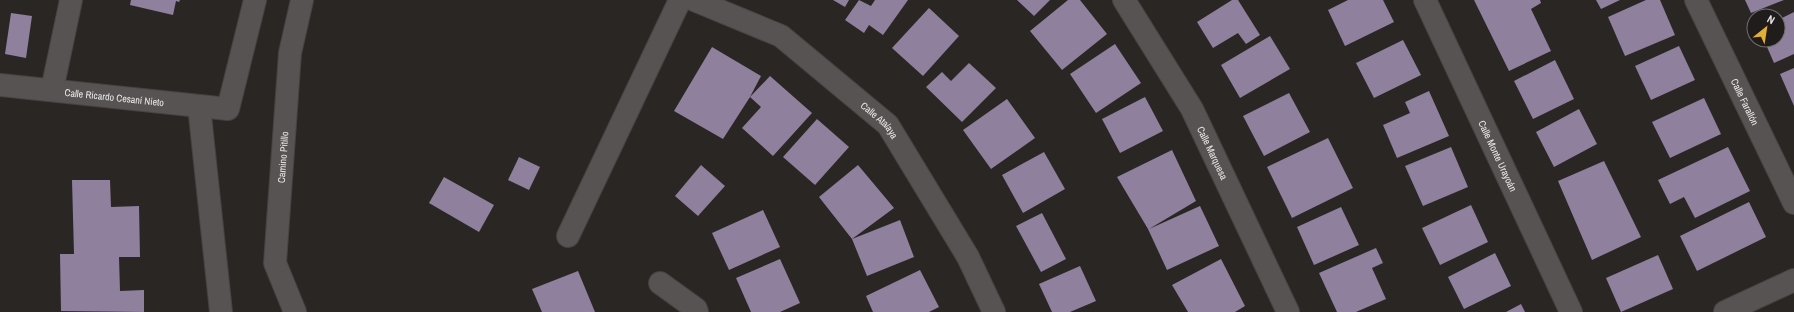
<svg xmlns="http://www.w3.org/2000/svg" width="1794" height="312" font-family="'Archivo Narrow',sans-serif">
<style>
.building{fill:#8f809d}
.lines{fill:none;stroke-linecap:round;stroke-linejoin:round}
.minor-casing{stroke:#454341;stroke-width:24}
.minor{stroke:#565352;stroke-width:22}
.labels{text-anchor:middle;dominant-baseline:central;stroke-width:4;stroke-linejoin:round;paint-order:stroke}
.street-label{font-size:10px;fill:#eae8e7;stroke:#1f1c1b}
</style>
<rect width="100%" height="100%" fill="#292624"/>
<!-- building -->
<g class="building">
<path d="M131,0h49l-1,2 -3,-1 -3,14 -43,-10z"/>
<path d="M833,0h16l-4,7z"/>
<path d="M859,0l12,6 4,-6h33l-25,35 -14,-10 -5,8 -19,-13z"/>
<path d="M1017,0h33l-16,16z"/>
<path d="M1068,0h12l27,34 -45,36 -32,-39z"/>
<path d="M1232,0h6l22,35 -14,9 -8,-11 -25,15 -16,-26z"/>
<path d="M1348,0h35l11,22 -49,24 -17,-36z"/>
<path d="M1474,0h66l1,3 -10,6 20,42 -42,20z"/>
<path d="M1596,0h24l-19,9z"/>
<path d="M1646,0h14l15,35 -50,21 -17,-39z"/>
<path d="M1745,0h39l-33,13z"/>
<path d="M929,8l30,28 -36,40 -31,-28z"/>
<path d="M1794,12v42l-20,9 -10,-23h14v-20z"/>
<path d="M11,13l21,3 -6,42 -21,-4z"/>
<path d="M1270,36l20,33 -50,29 -19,-33z"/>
<path d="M1403,40l18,35 -47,23 -18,-35z"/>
<path d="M1115,44l26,39 -45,30 -26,-39z"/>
<path d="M1679,46l16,34 -44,20 -16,-34z"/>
<path d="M712,47l49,29 -11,21 -27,42 -49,-28z"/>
<path d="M1555,60l19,39 -41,20 -19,-38z"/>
<path d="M969,63l27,25 -34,34 -36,-35 16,-15 9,9z"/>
<path d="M1794,68v38l-14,-32z"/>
<path d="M770,76l42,37 -39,43 -31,-28 19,-21 -11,-10z"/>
<path d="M1429,91l20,45 -52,22 -14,-33 27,-12 -5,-11z"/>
<path d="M1289,93l21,39 -46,24 -21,-40z"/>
<path d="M1145,97l18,34 -43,22 -18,-34z"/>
<path d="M1704,98l17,36 -51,24 -18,-36z"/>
<path d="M1007,99l28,39 -44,31 -28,-39z"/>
<path d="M1579,109l18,35 -43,23 -18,-35z"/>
<path d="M817,119l32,28 -34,38 -32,-28z"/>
<path d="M1328,138l25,50 -61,30 -25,-51z"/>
<path d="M1451,147l17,40 -45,19 -18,-40z"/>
<path d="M1728,147l22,44 -55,27 -11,-21 -14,7 -12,-24z"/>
<path d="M1172,150l24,51 -47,28 51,-23 19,40 -52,24 -19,-41 -31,-52z"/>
<path d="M1044,152l21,37 -42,24 -21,-38z"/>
<path d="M519,157l21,10 -11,23 -21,-10z"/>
<path d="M1604,161l37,76 -49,23 -34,-79z"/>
<path d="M701,165l24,21 -27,30 -23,-20z"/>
<path d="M858,165l36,43 -42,31 48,-19 14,37 -47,19 -15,-37 -33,-42z"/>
<path d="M444,177l50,28 -15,27 -50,-29z"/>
<path d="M72,180h38l1,27 28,-1 1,51h-21l1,34 24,-1v22l-83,-1 -1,-57h14z"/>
<path d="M1749,202l17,35 -69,34 -17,-35z"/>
<path d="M1471,205l17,37 -48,23 -18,-37z"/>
<path d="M1341,207l18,38 -45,20 -17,-38z"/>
<path d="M763,210l17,37 -51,23 -17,-37z"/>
<path d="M1042,213l24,46 -25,13 -25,-46z"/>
<path d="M1376,248l7,15 -11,5 14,31 -30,13h-19l-18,-39z"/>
<path d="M1495,253l16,33 -47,23 -16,-32z"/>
<path d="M1658,255l15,34 -52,23 -15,-34z"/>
<path d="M780,259l20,44 -20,9h-29l-15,-34z"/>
<path d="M1221,259l24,47 -10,6h-47l-16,-27z"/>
<path d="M1080,266l16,35 -26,11h-18l-13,-28z"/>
<path d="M920,270l19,37 -10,5h-56l-7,-16z"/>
<path d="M578,271l17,41h-53l-10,-23z"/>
<path d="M1521,304l4,8h-19z"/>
</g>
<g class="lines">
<!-- minor casing -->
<g class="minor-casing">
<g id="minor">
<path id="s1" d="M694,0l87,36 107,89 80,132 26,55"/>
<path id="s2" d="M1124,0l68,109 96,203"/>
<path id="s3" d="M1425,0l146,312"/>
<path id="s4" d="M1696,0l98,203"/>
<path id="s5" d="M0,85l228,24 27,-109"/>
<path d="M52,90l19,-90"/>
<path d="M199,106l22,206"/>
<path d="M568,236l112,-236"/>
<path d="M660,283l36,26 1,3"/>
<path id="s6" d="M295,312l-20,-49 15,-210 12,-53"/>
<path d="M1725,312l69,-32"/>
</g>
</g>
<!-- minor -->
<use href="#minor" class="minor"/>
</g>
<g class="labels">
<!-- street labels -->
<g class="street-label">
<text stroke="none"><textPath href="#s5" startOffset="115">Calle Ricardo Cesaní Nieto</textPath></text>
<text stroke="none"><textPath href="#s4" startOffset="113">Calle Farallón</textPath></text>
<text stroke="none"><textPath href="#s1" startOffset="224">Calle Atalaya</textPath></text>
<text stroke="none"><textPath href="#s2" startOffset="177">Calle Marquesa</textPath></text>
<text stroke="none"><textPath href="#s3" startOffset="172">Calle Monte Urayoán</textPath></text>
<text stroke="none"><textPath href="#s6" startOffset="159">Camino Pitillo</textPath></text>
</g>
</g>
<!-- north arrow -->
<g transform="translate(1766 28) rotate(30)"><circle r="19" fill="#1f1c1b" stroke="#706e6d"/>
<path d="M0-3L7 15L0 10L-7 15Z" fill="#e1af34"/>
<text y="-6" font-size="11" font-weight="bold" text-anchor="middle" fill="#eae8e7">N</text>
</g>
</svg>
